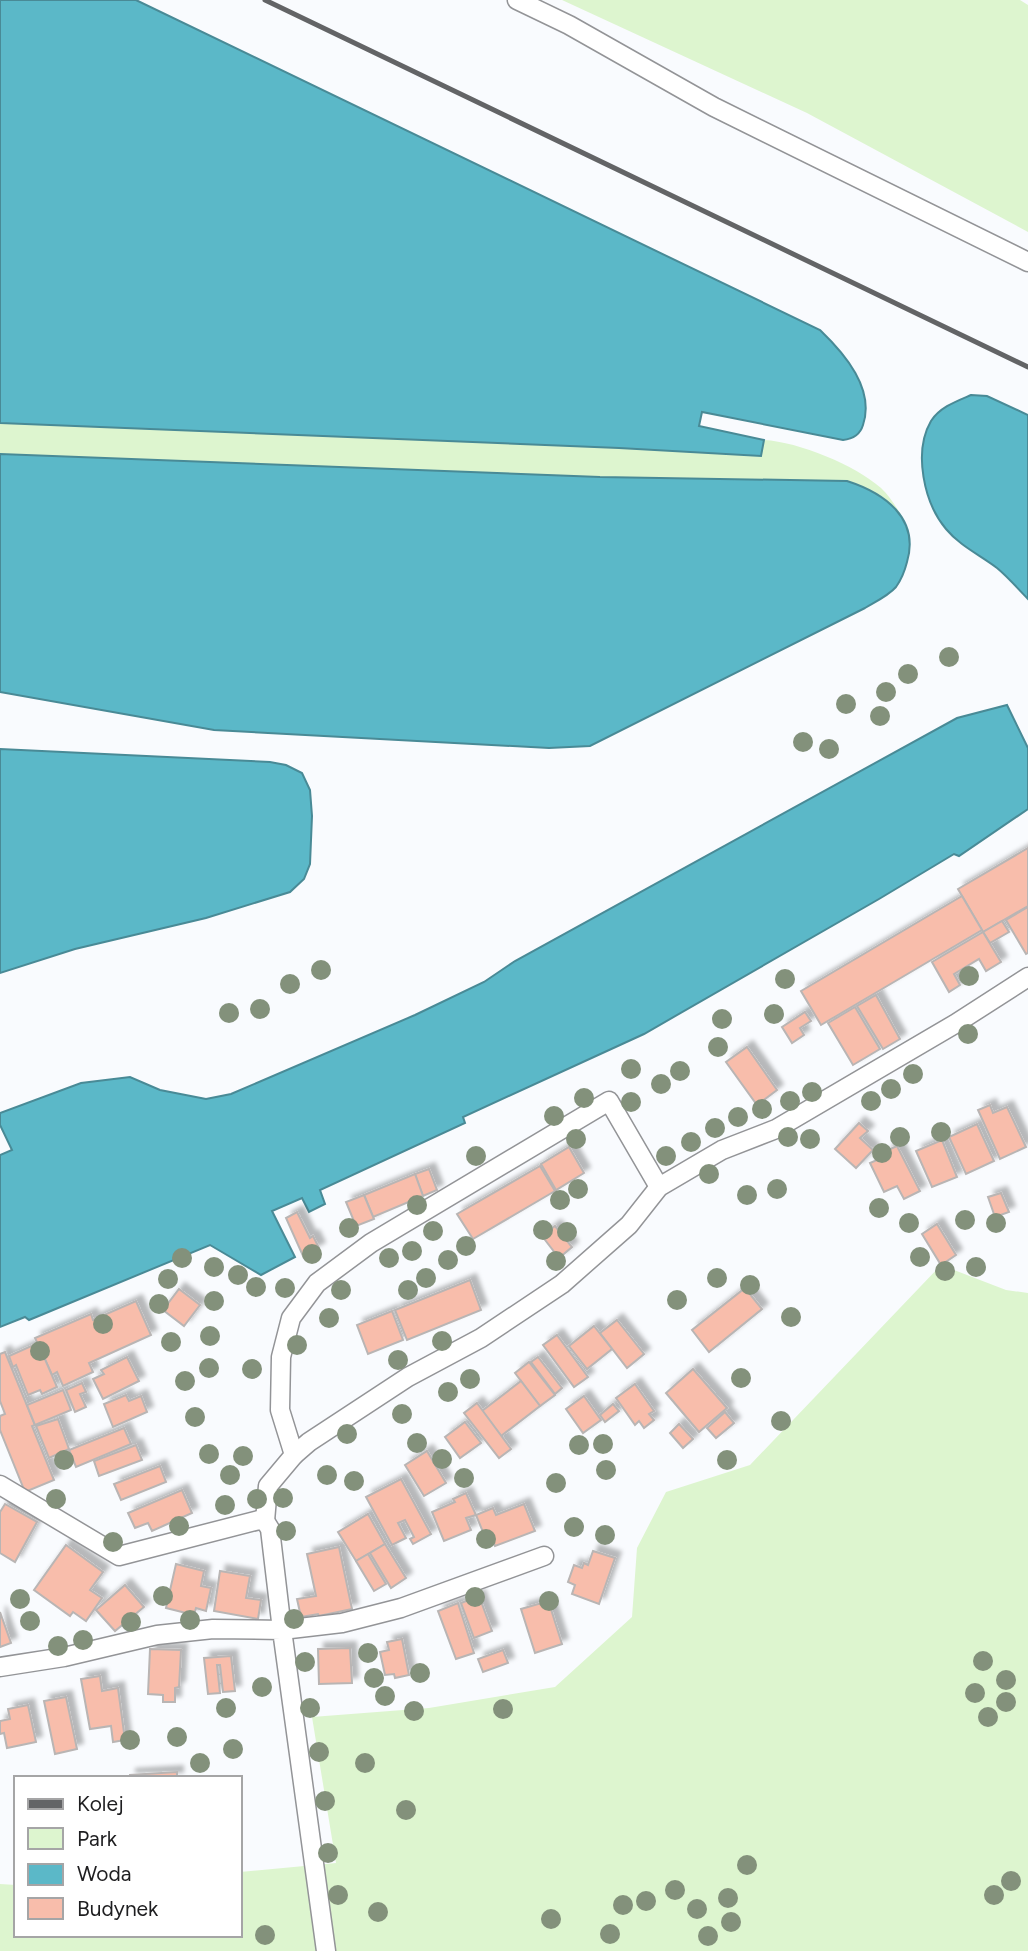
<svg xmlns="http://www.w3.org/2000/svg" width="1028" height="1951" font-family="Figtree,sans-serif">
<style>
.green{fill:#ddf5cf}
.water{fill:#5bb8c8;stroke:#498a96;stroke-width:2}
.building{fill:#f8bdab;stroke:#b9b5b4;stroke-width:2;filter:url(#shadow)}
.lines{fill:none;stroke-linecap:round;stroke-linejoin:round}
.service-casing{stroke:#939497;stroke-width:21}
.service{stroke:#fff;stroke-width:18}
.rail{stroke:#636466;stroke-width:5}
.tree{fill:#83917b}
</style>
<defs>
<filter id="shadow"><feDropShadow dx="6" dy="-6" stdDeviation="2" flood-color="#0004"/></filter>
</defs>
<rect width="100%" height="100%" fill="#f9fbfe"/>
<!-- green -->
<g class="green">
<path d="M562,0h458l8,5v227l-221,-119z"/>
<path d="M0,423l619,25 142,8 3,-16c35,2 91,25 117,48 9,8 16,21 23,31 -19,-21 -31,-30 -57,-38l-247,-4 -600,-23z"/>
<path d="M941,1265l65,25 22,3v658h-1028v-67l16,1v50h224v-63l96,-9 -24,-146 117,-9 126,-21 77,-70 5,-69 29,-56 84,-27z"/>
</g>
<!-- water -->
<g class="water">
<path d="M0,0h136l684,330c25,24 55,59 43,95 -3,10 -10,14 -20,15l-141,-28 -3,14 65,14 -3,16 -142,-8 -619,-25z"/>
<path d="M971,395l16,1 41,19v184c-10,-10 -20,-22 -31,-31 -17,-13 -37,-22 -51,-39 -22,-26 -33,-77 -15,-108 9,-14 26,-20 40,-26z"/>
<path d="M0,454l600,23 247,4c37,12 73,37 60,81 -2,8 -6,18 -11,25 -8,9 -21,15 -31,21l-275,138 -41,2 -335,-18 -214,-38z"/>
<path d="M1007,705l21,43v61l-69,47 -5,-2 -75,45 -235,135 -181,83 2,6 -145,67 5,14 -16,8 -7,-14 -30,13 23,46 -34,18 -51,-30 -181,75 -4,-3 -25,10v-172l12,-5 -12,-25v-12l81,-30 49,-6 30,13 46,9 25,-5 184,-79 69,-33 31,-21 442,-243z"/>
<path d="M0,749l270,13 16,3 16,8 8,17 2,26 -2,48 -6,15 -14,13 -84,26 -131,31 -75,24z"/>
</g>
<!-- building -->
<g class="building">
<path d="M1028,848v58l-45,26 -25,-43z"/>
<path d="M962,896l20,34 -161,95 -20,-34z"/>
<path d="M1028,907v46l-2,1 -20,-34z"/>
<path d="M1002,921l7,11 -19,11 -7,-11z"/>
<path d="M983,932l18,30 -15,9 -7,-12 -25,15 6,11 -11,7 -17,-30z"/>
<path d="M876,995l24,44 -17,10 -26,-43z"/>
<path d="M855,1007l25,42 -27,16 -25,-42z"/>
<path d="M805,1012l6,9 -11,7 4,7 -12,8 -10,-16z"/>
<path d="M747,1047l30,43 -20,15 -31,-43z"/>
<path d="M990,1105l3,8 14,-6 19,40 -26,12 -22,-49z"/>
<path d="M859,1123l9,8 -8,7 13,12 -17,18 -21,-19z"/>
<path d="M977,1124l17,37 -28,13 -17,-37z"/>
<path d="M942,1140l15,37 -25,10 -16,-36z"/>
<path d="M897,1146l23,45 -16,8 -7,-13 -13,6 -14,-29 16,-7 2,-6z"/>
<path d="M569,1147l15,26 -28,17 -15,-26z"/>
<path d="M540,1166l15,25 -82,48 -16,-25z"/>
<path d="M429,1169l8,21 -14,6 -8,-22z"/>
<path d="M415,1174l8,22 -50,21 -9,-22z"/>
<path d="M1001,1193l8,19 -14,5 -7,-20z"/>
<path d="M364,1195l10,24 -18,7 -10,-24z"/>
<path d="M297,1212l13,26 3,-2 6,12 -16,8 -17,-38z"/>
<path d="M937,1224l19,31 -15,10 -19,-31z"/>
<path d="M555,1226l17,21 -13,11 -17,-22z"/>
<path d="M470,1280l11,30 -74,30 -12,-30z"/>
<path d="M745,1288l17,21 -53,43 -17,-22z"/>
<path d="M179,1289l21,16 -16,21 -21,-16z"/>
<path d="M136,1301l15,34 -62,28 4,9 -30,14 -6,-14 -5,3 -17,-37 56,-24 2,6z"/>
<path d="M392,1311l11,29 -35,14 -11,-29z"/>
<path d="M617,1320l27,34 -17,14 -27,-35z"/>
<path d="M594,1326l18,23 -25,20 -18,-23z"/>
<path d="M557,1335l31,42 -14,10 -31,-42z"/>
<path d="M38,1343l19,44 -15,7 -2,-4 -12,5 -12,-30 -3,2 -4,-11z"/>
<path d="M5,1352l30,73 -3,1 22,54 -29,12 -25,-62v-14l5,-2 -5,-13v-47z"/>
<path d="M127,1357l12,24 -36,18 -10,-20 11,-5 -3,-4z"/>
<path d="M538,1357l24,31 -7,6 -24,-32z"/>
<path d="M529,1362l26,33 -15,11 -25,-33z"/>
<path d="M693,1369l34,39 -28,24 -33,-39z"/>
<path d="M521,1381l19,25 -39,30 -19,-25z"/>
<path d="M82,1383l4,9 -6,2 6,13 -11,5 -9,-22z"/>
<path d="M635,1384l19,27 -5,3 5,6 -10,8 -5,-7 -4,4 -19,-27z"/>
<path d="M63,1390l8,20 -36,15 -8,-20z"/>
<path d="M126,1395l3,6 12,-5 6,16 -34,15 -9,-23z"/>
<path d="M584,1396l17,24 -18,13 -17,-24z"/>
<path d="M477,1403l34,46 -12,9 -35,-45z"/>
<path d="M613,1404l6,7 -14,11 -5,-7z"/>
<path d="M725,1412l9,11 -18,15 -9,-10z"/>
<path d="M58,1419l11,30 -20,9 -13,-32z"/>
<path d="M465,1422l16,21 -21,15 -15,-21z"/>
<path d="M679,1424l14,15 -10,9 -13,-15z"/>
<path d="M124,1428l7,16 -55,23 -7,-17z"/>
<path d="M136,1445l6,15 -43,16 -5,-15z"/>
<path d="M427,1451l19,32 -22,13 -19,-31z"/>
<path d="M160,1466l6,16 -45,18 -7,-16z"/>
<path d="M401,1479l30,55 -18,10 -3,-5 4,-2 -9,-17 -7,3 8,15 -14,7 -26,-48z"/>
<path d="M182,1490l10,23 -40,18 -4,-8 -13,5 -7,-15z"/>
<path d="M466,1493l10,22 -10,3 5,12 -27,11 -12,-29 23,-10 -2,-3z"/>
<path d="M5,1504l32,18 -22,40 -15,-9v-41z"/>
<path d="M524,1504l11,27 -40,15 -5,-12 -5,3 -9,-22 17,-7 3,7z"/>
<path d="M368,1514l17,30 -29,17 -18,-29z"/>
<path d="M385,1544l21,34 -15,10 -21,-35z"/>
<path d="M66,1545l37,27 -13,18 12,8 -16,23 -13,-9 -3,4 -36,-26z"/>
<path d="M339,1547l13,62 -33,7 -1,-2 -17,3 -4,-18 19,-3 -9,-42z"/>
<path d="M593,1551l22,7 -16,46 -27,-10 3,-9 -7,-3 6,-17 8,3 2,-5 4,2z"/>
<path d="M368,1554l18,30 -12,7 -18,-30z"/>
<path d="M176,1564l28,7 -3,15 10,2 -5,23 -10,-3 -2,7 -28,-7z"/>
<path d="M220,1571l30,5 -4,22 15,2 -3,19 -44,-8z"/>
<path d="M125,1585l19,22 -29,24 -19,-21z"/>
<path d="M479,1596l13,35 -18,7 -13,-35z"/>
<path d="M545,1602v2l4,-1 13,41 -27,9 -14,-44z"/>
<path d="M458,1603l16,50 -18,6 -18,-48z"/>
<path d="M0,1612l11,31 -11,4z"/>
<path d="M402,1639l7,36 -14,3 -1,-4 -9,1 -5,-23 9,-2 -2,-8z"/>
<path d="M350,1648l2,35 -33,1 -1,-35z"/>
<path d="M150,1649l31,1 -2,37 -4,1v14h-12v-7l-15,-1z"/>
<path d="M503,1650l5,13 -25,9 -5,-13z"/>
<path d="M231,1656l4,35 -12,1 -3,-27h-3l3,28 -12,1 -4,-36z"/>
<path d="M100,1676l2,15 16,-3 7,52 -12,2 -2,-16 -21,3 -9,-50z"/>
<path d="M66,1697l11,52 -22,5 -11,-53z"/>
<path d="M28,1705l8,37 -29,6 -3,-15 -4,1v-13l10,-2 -2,-10z"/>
<path d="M177,1772v6h-47v-3z"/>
</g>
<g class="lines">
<!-- service casing -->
<g class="service-casing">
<g id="service">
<path d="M517,0l52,25 145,82 314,155"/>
<path d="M294,1455l15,-13 99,-65 73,-39 81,-54 67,-59 30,-38 63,-37 54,-21 179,-105 73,-47"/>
<path d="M0,1485l119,71 140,-36 6,1 5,8 12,101 60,-7 59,-15 143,-52"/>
<path d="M265,1521l3,-35 26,-31 -14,-45 1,-53 10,-39 26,-35 54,-40 238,-142 50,86"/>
<path d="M0,1667l64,-10 93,-22 56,-6 69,1 44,321"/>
</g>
</g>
<!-- service -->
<use href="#service" class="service"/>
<!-- rail -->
<path class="rail" d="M265,0l763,367"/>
</g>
<!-- trees -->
<g class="tree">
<circle cx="949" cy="657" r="10"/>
<circle cx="908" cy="674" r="10"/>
<circle cx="886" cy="692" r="10"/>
<circle cx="846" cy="704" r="10"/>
<circle cx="880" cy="716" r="10"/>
<circle cx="803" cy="742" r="10"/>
<circle cx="829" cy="749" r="10"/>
<circle cx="321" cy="970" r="10"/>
<circle cx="969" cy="976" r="10"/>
<circle cx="785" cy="979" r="10"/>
<circle cx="290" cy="984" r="10"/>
<circle cx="260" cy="1009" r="10"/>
<circle cx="229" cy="1013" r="10"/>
<circle cx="774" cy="1014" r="10"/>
<circle cx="722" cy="1019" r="10"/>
<circle cx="968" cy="1034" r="10"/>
<circle cx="718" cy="1047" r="10"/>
<circle cx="631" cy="1069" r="10"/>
<circle cx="680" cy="1071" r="10"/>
<circle cx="913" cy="1074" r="10"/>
<circle cx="661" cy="1084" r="10"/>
<circle cx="891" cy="1089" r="10"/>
<circle cx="812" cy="1092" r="10"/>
<circle cx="584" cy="1098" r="10"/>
<circle cx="790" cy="1101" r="10"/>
<circle cx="871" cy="1101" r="10"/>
<circle cx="631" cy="1102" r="10"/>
<circle cx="762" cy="1109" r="10"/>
<circle cx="554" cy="1116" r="10"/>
<circle cx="738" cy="1117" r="10"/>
<circle cx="715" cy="1128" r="10"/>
<circle cx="941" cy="1132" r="10"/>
<circle cx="788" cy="1137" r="10"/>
<circle cx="900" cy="1137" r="10"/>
<circle cx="576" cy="1139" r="10"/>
<circle cx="810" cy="1139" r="10"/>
<circle cx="691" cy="1142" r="10"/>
<circle cx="882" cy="1153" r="10"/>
<circle cx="476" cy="1156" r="10"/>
<circle cx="666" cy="1156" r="10"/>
<circle cx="709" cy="1174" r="10"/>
<circle cx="578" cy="1189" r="10"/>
<circle cx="777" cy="1189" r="10"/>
<circle cx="747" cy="1195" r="10"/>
<circle cx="560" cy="1200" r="10"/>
<circle cx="417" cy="1205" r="10"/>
<circle cx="879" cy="1208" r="10"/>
<circle cx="965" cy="1220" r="10"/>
<circle cx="909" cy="1223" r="10"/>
<circle cx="996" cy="1223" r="10"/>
<circle cx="349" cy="1228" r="10"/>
<circle cx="543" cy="1230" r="10"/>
<circle cx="433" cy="1231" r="10"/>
<circle cx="567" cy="1232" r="10"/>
<circle cx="466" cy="1246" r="10"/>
<circle cx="412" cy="1251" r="10"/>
<circle cx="312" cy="1254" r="10"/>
<circle cx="920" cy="1257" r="10"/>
<circle cx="182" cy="1258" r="10"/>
<circle cx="389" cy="1258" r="10"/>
<circle cx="448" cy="1260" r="10"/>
<circle cx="556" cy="1261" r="10"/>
<circle cx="214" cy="1267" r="10"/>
<circle cx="976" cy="1267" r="10"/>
<circle cx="945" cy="1271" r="10"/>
<circle cx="238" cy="1275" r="10"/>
<circle cx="426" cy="1278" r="10"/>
<circle cx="717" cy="1278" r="10"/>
<circle cx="168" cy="1279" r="10"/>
<circle cx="750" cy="1285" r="10"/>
<circle cx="256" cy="1287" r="10"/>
<circle cx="285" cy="1288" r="10"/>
<circle cx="341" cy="1290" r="10"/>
<circle cx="408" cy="1290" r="10"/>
<circle cx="677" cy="1300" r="10"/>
<circle cx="214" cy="1301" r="10"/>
<circle cx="159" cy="1304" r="10"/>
<circle cx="791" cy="1317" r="10"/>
<circle cx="329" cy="1318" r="10"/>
<circle cx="103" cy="1324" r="10"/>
<circle cx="210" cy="1336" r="10"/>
<circle cx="442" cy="1341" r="10"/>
<circle cx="171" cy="1342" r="10"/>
<circle cx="297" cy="1345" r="10"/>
<circle cx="40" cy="1351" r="10"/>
<circle cx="398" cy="1360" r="10"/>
<circle cx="209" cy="1368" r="10"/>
<circle cx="252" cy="1369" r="10"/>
<circle cx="741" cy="1378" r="10"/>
<circle cx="470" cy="1379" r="10"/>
<circle cx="185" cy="1381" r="10"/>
<circle cx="448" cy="1392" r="10"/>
<circle cx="402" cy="1414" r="10"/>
<circle cx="195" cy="1417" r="10"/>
<circle cx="781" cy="1421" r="10"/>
<circle cx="347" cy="1434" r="10"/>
<circle cx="417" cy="1443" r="10"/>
<circle cx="603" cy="1444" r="10"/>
<circle cx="579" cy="1445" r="10"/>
<circle cx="209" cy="1454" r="10"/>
<circle cx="243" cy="1456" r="10"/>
<circle cx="442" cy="1459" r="10"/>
<circle cx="64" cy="1460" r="10"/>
<circle cx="727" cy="1460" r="10"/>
<circle cx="606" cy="1470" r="10"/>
<circle cx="230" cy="1475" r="10"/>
<circle cx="327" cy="1475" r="10"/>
<circle cx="464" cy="1478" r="10"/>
<circle cx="354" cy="1481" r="10"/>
<circle cx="556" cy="1483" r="10"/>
<circle cx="283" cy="1498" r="10"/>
<circle cx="56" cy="1499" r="10"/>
<circle cx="257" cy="1499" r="10"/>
<circle cx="225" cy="1505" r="10"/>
<circle cx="179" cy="1526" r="10"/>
<circle cx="574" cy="1527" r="10"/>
<circle cx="286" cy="1531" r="10"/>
<circle cx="605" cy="1535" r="10"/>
<circle cx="486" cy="1539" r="10"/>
<circle cx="113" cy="1542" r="10"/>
<circle cx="163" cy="1596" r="10"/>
<circle cx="475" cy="1597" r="10"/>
<circle cx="20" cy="1599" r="10"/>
<circle cx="549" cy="1601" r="10"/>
<circle cx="294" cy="1619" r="10"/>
<circle cx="190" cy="1620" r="10"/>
<circle cx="30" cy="1621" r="10"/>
<circle cx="131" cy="1622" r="10"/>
<circle cx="83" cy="1640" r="10"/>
<circle cx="58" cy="1646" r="10"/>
<circle cx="368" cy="1653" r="10"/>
<circle cx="983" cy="1661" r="10"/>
<circle cx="305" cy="1662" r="10"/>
<circle cx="420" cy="1673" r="10"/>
<circle cx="374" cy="1678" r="10"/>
<circle cx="1006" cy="1680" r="10"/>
<circle cx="262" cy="1687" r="10"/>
<circle cx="975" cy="1693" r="10"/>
<circle cx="385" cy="1696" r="10"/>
<circle cx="1006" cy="1702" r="10"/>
<circle cx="226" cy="1708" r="10"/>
<circle cx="310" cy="1708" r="10"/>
<circle cx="503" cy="1709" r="10"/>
<circle cx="414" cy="1711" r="10"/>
<circle cx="988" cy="1717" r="10"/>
<circle cx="177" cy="1737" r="10"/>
<circle cx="130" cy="1740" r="10"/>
<circle cx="233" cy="1749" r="10"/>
<circle cx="319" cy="1752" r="10"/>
<circle cx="200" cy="1763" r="10"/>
<circle cx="365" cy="1763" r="10"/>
<circle cx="325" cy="1801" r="10"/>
<circle cx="406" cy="1810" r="10"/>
<circle cx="328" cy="1853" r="10"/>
<circle cx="747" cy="1865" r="10"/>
<circle cx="1011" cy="1881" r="10"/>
<circle cx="675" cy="1890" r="10"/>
<circle cx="338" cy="1895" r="10"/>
<circle cx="994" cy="1895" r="10"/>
<circle cx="728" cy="1898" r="10"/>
<circle cx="646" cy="1901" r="10"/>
<circle cx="623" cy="1905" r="10"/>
<circle cx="697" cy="1909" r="10"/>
<circle cx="378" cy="1912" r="10"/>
<circle cx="551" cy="1919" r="10"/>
<circle cx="731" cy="1922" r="10"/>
<circle cx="610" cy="1934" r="10"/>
<circle cx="265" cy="1935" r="10"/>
<circle cx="708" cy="1936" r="10"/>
</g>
<!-- legend -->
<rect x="14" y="1776" width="228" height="161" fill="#ffffff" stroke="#a5a5a6" stroke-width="2"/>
<rect x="28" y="1799" width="35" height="10" fill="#636466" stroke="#a5a5a6" stroke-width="2"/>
<text x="77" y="1811" font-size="21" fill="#1e1e20">Kolej</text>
<rect x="28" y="1828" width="35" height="21" fill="#ddf5cf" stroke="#a5a5a6" stroke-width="2"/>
<text x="77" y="1846" font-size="21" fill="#1e1e20">Park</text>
<rect x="28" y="1864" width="35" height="21" fill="#5bb8c8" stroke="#a5a5a6" stroke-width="2"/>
<text x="77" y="1881" font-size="21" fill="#1e1e20">Woda</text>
<rect x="28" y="1898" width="35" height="21" fill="#f8bdab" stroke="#a5a5a6" stroke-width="2"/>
<text x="77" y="1916" font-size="21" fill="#1e1e20">Budynek</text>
</svg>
